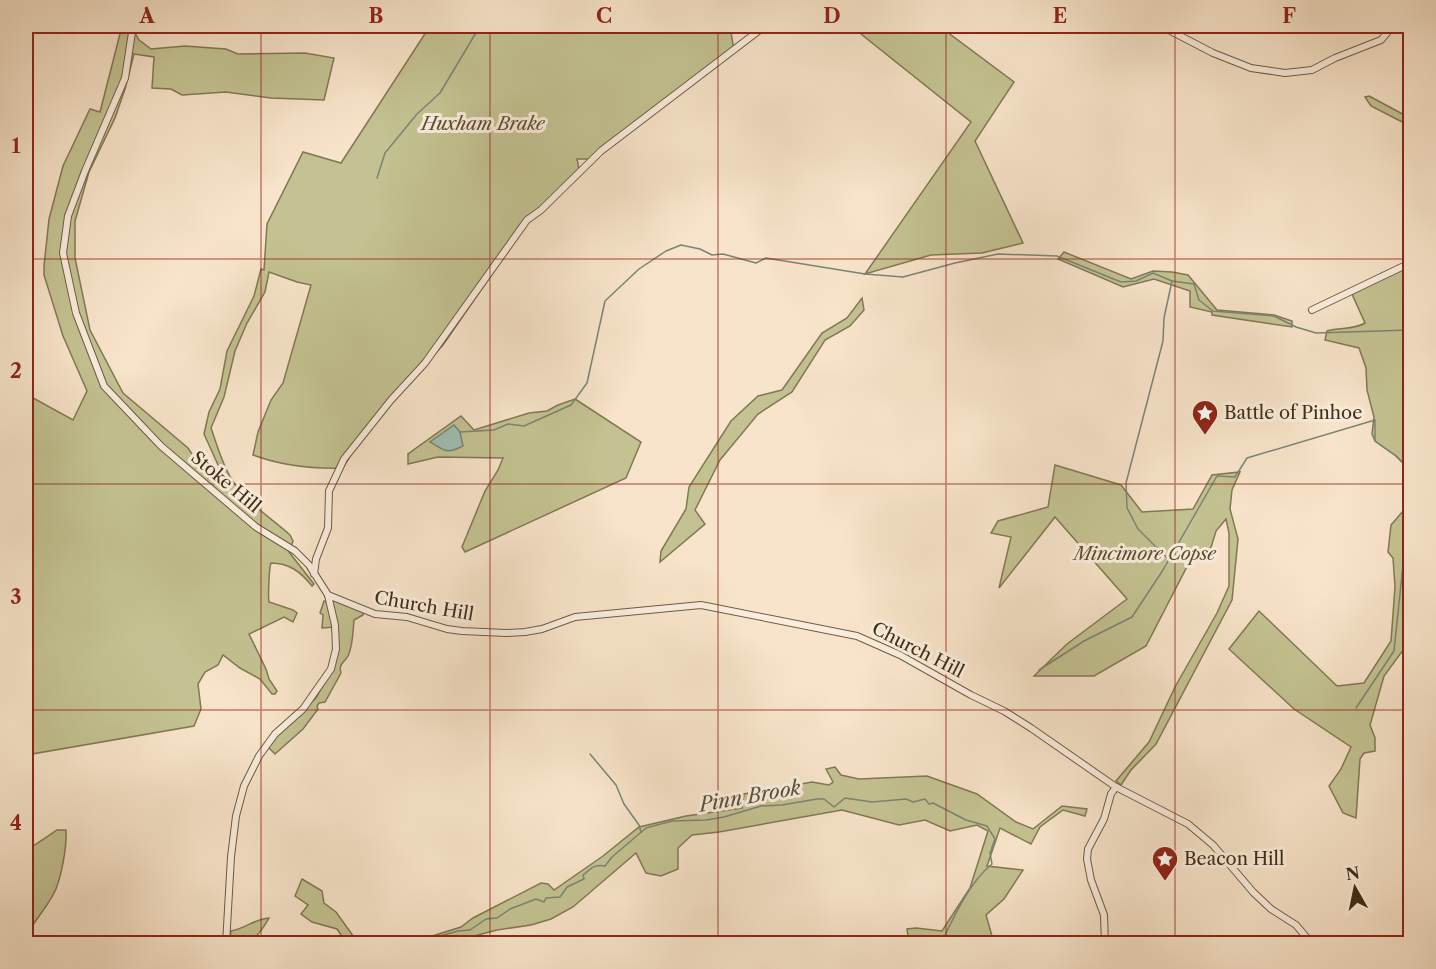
<svg xmlns="http://www.w3.org/2000/svg" width="1436" height="969" font-family="'Libre Caslon Text',serif">
<style>
.green{fill:#c4c292;stroke:#827854;stroke-width:1.5}
.water{fill:#9ebfb3;stroke:#798574;stroke-width:1.5}
.lines{fill:none;stroke-linecap:round;stroke-linejoin:round}
.stream{stroke:#798574;stroke-width:1.5}
.minor-casing{stroke:#6f5c42;stroke-width:8}
.minor{stroke:#faeddd;stroke-width:6}
.grid{fill:none;stroke:#8f2418;stroke-width:1.5;stroke-opacity:0.55}
.labels{text-anchor:middle;dominant-baseline:central;stroke-width:6;stroke-linejoin:round;paint-order:stroke}
.park-label{font-size:18px;font-style:italic;fill:#5b4c2e;stroke:#faeddd}
.poi-label{font-size:18px;fill:#412e15;stroke:#faeddd;text-anchor:start}
.street-label{font-size:18px;fill:#412e15;stroke:#faeddd}
.water-label{font-size:20px;font-style:italic;fill:#58523c;stroke:#faeddd}
.neatline{fill:none;stroke:#8f2418;stroke-width:2}
.grid-label{font-size:20px;text-anchor:middle;font-weight:bold;fill:#8f2418}
</style>
<rect width="100%" height="100%" fill="#f8e4ca"/>
<filter id="stains"><feTurbulence type="fractalNoise" baseFrequency=".00333" numOctaves="4"/><feColorMatrix values="0 0 0 0 .2 0 0 0 0 .09 0 0 0 0 .02 0 0 0 .5 -.17"/></filter>
<radialGradient id="worn" r=".72"><stop offset=".6" stop-color="#630" stop-opacity="0"/><stop offset="1" stop-color="#630" stop-opacity=".3"/></radialGradient>
<!-- green -->
<g class="green">
<path d="M122,26h9l8,14 12,9 34,-3 41,3 12,5 67,-1 29,5 -10,42 -53,-2 -45,-6 -44,3 -11,-6 -19,-1 2,-31 -20,-3 -9,35 -10,29 -26,54 -14,49v37l15,72 33,63 65,55 20,30 11,-11 -15,-33 5,-22 11,-23 7,-38 27,-55 7,-27 3,1 3,-46 36,-72 38,11 89,-137h300l4,25 -145,108h-12l2,10 -51,53 -85,123 -77,85 -23,38c-31,1 -60,-2 -90,-13l5,-23 13,-32 12,-17 28,-98 -14,-3 -28,-10 -4,20 -18,31 -12,28 -11,46 -13,31c6,17 11,36 21,52 14,22 39,38 58,55l3,6 -4,11 25,32 -2,2c-11,-14 -23,-23 -41,-23 -2,5 -3,34 -2,39l24,8 4,3 -4,9 -9,-5 -35,17 17,35 3,10 8,12 -2,3h-3l-12,-15 -20,-11 -17,-13 -5,10 -13,7 -7,12 3,25 -7,17 -168,29v-361l47,26 14,-29 -24,-55 -19,-61v-9l5,-47 14,-53 27,-57 10,3z"/>
<path d="M851,26h88l75,56 -39,59 48,102 -41,10 -51,2 -66,19 106,-152z"/>
<path d="M1369,96l41,22v8l-39,-20 -6,-9z"/>
<path d="M1064,252l67,27 22,-8 19,1 16,3 29,35 57,5 18,6v6l-80,-12v-3l-22,-5v-16l-36,-12 -31,8 -65,-28z"/>
<path d="M1410,265v205l-14,-14 -21,-15 -3,-7 2,-17 -7,-27 -1,-22 -7,-20 -34,-8 2,-9c13,-4 27,-1 38,-8l-13,-29z"/>
<path d="M862,298l2,12 -14,16 -25,14 -33,52 -34,22 -38,46 -25,50 10,14 -45,38 1,-11 25,-42 3,-22 42,-66 27,-25 24,-6 40,-57 25,-15z"/>
<path d="M575,399l66,43 -15,36 -161,74 -3,-5 23,-56 13,-21 5,-12 -65,-1 -30,7v-10l53,-38 13,14 55,-17 18,-2 11,-6z"/>
<path d="M1055,465l66,20 21,27 51,-3 19,-34 28,-3 -8,18 -2,19 8,30 -6,61 -76,144 -25,26 -10,15 -5,-4 33,-39 26,-55 42,-74 12,-27v-53l-3,-14 -10,12 -7,23 -18,5 -45,87 -52,30h-60l33,-32 60,-45 -72,-82 -56,71 12,-51 -20,-4 7,-12 50,-14z"/>
<path d="M1410,503v140l-4,3 -22,30 -14,49 5,13v13l-11,2 -4,6 -4,59 -13,-5 -14,-27 12,-17 10,-22 -57,-38 -65,-60 30,-38 78,75 27,-3 27,-42 4,-54 -2,-29 -5,-6 3,-27z"/>
<path d="M333,596l31,11 -1,8 -9,5c-1,11 -1,26 -6,36 -4,7 -10,8 -7,17l-16,29 -6,1 -2,3 1,3 -15,20 -28,25 -7,-7 9,-14 39,-35 18,-32 2,-39 -14,1 1,-13 -3,-2 4,-12 5,2z"/>
<path d="M835,767l6,8 18,4 68,-3 50,18 39,28 17,7 29,-23 25,3 -2,7 -22,-6 -23,17 -9,17 -31,-16 -13,38 36,4 -19,29 -18,16 6,21 -2,7h-81l-2,-14 9,-1 26,3 28,-43 18,-57 -11,-6 -27,6 -25,-11 -26,5 -57,-15 -123,22 -27,3 -14,13v21l-17,7 -15,-3 -10,-20 -63,54 -22,12 -20,6 -34,5 -34,9 -35,4h-18l51,-16 12,-9 68,-35 7,1 6,6 49,-34 36,-29 47,-11 56,-8 2,-14 68,-12 17,3 4,-3 -7,-13z"/>
<path d="M57,830h9c1,17 -5,51 -13,65 -7,13 -17,24 -24,36l4,5 16,4 2,3h-25v-92z"/>
<path d="M302,879l20,12 2,12 12,9 20,28 15,3h-29l1,-5 -6,-9 -25,-7 -11,-8 7,-9 -13,-9z"/>
<path d="M269,918c-11,20 -17,25 -40,26l2,-13c14,-2 23,-12 38,-13z"/>
</g>
<!-- water -->
<path class="water" d="M454,425l6,7 3,14c-18,9 -18,4 -33,-4z"/>
<g class="lines">
<!-- stream -->
<g class="stream">
<path d="M377,178l8,-25 32,-39 23,-21 40,-67"/>
<path d="M460,432l34,-2 14,-6 16,2 47,-21 16,-22 18,-82 34,-32 27,-18 15,-6 19,4 12,6 11,-1 33,9 10,-5 99,16 38,3 52,-14 43,-9 59,2 64,26 15,-1 17,-8 19,8 22,3 5,16 14,11 61,5 22,11 20,6 94,-3"/>
<path d="M1168,559l-30,-30 -11,-21 -1,-25 37,-142 1,-23 8,-37"/>
<path d="M1039,670l45,-29 48,-24 31,-47 54,-94 18,1 12,-19 128,-38v21l21,15 14,14"/>
<path d="M1356,708l38,-57 11,-105 5,-20"/>
<path d="M590,754l26,31 8,19 15,21 2,7"/>
<path d="M412,944l46,-13 12,-1 16,-11 11,-1 13,-9 26,-10 8,3 2,-4 14,-1 7,-10 17,-8 -1,-4c9,-7 11,-11 22,-9l7,-9 34,-29 26,-7 34,-1 18,-3 37,-11 21,-1 35,-6h7l10,8 11,-9 27,4 34,-3 7,3 12,-3 4,5 4,-1 33,17 21,6 8,13 -5,14 2,11c-22,17 -40,56 -51,80"/>
</g>
<!-- minor casing -->
<g class="minor-casing">
<g id="minor">
<path d="M133,26l-8,52 -40,93 -17,45 -5,37 13,60 28,73 57,60 41,35 54,46 39,24 14,14 19,30 7,30 1,24 -5,20 -28,40 -28,25 -16,22 -15,30 -8,30 -5,41 -5,87"/>
<path d="M1161,26l52,27 38,15 34,5 27,-3 23,-12 46,-18 12,-14"/>
<path d="M1312,310l98,-47"/>
<path d="M314,574l2,-15 12,-31 1,-37 15,-32 47,-59 34,-37 102,-143 14,-10 60,-59 164,-125"/>
<path d="M328,595l47,19 32,3 40,12 15,2 44,2 19,-1 17,-3 33,-12 126,-12 156,31 43,19 71,40 33,16 27,17 85,59 72,37 25,21 40,47 18,17 25,16 16,19"/>
<path d="M1105,944l-1,-29 -13,-35 -4,-21 1,-10 16,-30 7,-25 5,-7"/>
</g>
</g>
<!-- minor -->
<use href="#minor" class="minor"/>
</g>
<!-- grid -->
<path class="grid" d="M261,26v918M490,26v918M718,26v918M946,26v918M1175,26v918M26,259h1384M26,484h1384M26,710h1384"/>
<!-- icons -->
<defs>
<g id="sight-pin" transform="scale(1.35)"><path d="M0 17L-7.5 6A9.5 9.5 0 1 1 7.5 6Z" fill="#8f2418" stroke="#faeddd"/><path d="M0-6L1.8-2.2L6-1.7L2.9 1.2L3.7 5.4L0 3.3L-3.7 5.4L-2.9 1.2L-6-1.7L-1.8-2.2Z" fill="#fff"/></g>
</defs>
<g fill-rule="evenodd">
<use href="#sight-pin" x="1205" y="413"/>
<use href="#sight-pin" x="1165" y="859"/>
</g>
<g class="labels">
<!-- park labels -->
<g class="park-label">
<text x="483" y="124">Huxham Brake</text>
<text x="1145" y="554">Mincimore Copse</text>
</g>
<!-- poi labels -->
<g class="poi-label">
<text x="1224" y="413">Battle of Pinhoe</text>
<text x="1184" y="859">Beacon Hill</text>
</g>
<!-- street labels -->
<g class="street-label">
<text transform="translate(226 482) rotate(40)">Stoke Hill</text>
<text transform="translate(424 606) rotate(10)">Church Hill</text>
<text transform="translate(918 650) rotate(27)">Church Hill</text>
</g>
<!-- water labels -->
<g class="water-label">
<text transform="translate(750 796) rotate(-10)">Pinn Brook</text>
</g>
</g>
<!-- margin -->
<rect width="1436" height="969" fill="none" stroke="#f8e4ca" stroke-width="66"/>
<!-- north arrow -->
<g transform="translate(1355 888) rotate(351)" stroke="#faeddd" stroke-width="4.5" paint-order="stroke">
<path d="M0-4.5L10 22L0 15L-10 22Z" fill="#412e15"/>
<text y="-9" font-size="16" font-weight="bold" text-anchor="middle" fill="#412e15">N</text>
</g>
<rect x="33" y="33" width="1370" height="903" class="neatline"/>
<g class="grid-label">
<text x="147" y="23">A</text>
<text x="376" y="23">B</text>
<text x="604" y="23">C</text>
<text x="832" y="23">D</text>
<text x="1060" y="23">E</text>
<text x="1289" y="23">F</text>
<text x="16" y="153">1</text>
<text x="16" y="378">2</text>
<text x="16" y="604">3</text>
<text x="16" y="830">4</text>
</g>
<rect width="100%" height="100%" filter="url(#stains)"/>
<rect width="100%" height="100%" fill="url(#worn)"/>
</svg>
